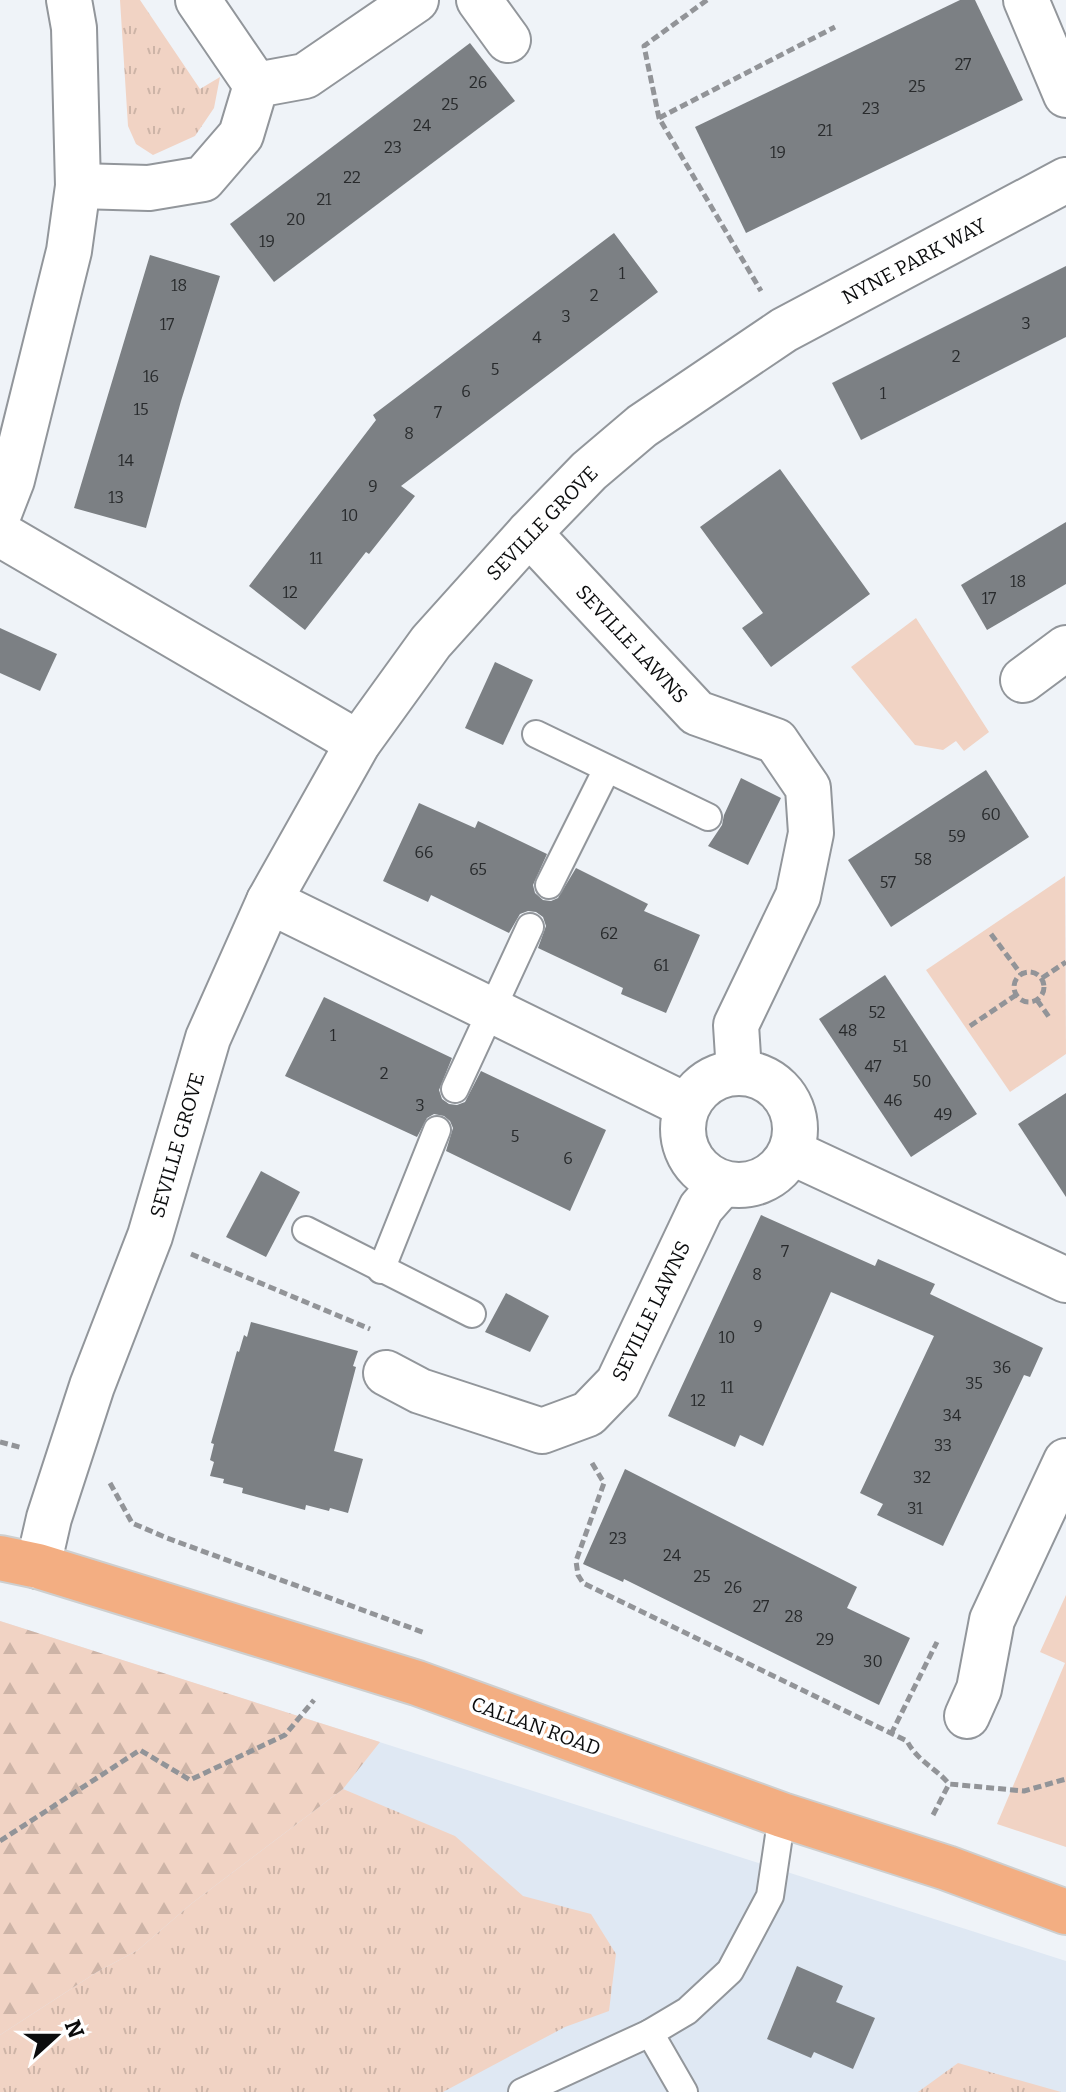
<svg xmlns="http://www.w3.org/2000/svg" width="1066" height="2092" font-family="Bitter,serif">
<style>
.built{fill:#dfe8f3}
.grass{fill:url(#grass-tufts)}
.forest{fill:url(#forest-firs)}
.green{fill:#f1d3c4}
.building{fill:#7c8084}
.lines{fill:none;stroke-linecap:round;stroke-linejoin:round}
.service-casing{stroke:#92969b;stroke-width:30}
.minor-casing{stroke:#92969b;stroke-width:48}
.primary-casing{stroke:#cecfcf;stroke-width:48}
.path{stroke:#929498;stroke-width:5;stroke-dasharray:8 4;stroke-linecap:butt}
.service{stroke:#fff;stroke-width:26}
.minor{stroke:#fff;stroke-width:44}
.primary{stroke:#f3ae82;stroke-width:44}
.labels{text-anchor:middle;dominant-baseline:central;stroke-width:7;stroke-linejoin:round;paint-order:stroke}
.number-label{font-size:16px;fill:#282a2c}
.street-label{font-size:20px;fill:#0c0d0e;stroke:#fff}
</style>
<defs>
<pattern id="grass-tufts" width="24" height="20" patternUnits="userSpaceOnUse" patternTransform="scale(2)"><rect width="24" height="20" fill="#f1d3c4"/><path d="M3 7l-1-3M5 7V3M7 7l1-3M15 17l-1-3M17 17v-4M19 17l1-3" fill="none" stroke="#cdb4a7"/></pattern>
<pattern id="forest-firs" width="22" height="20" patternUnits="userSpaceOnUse" patternTransform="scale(2)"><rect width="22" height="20" fill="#f1d3c4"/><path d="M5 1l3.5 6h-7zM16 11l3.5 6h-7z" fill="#cdb4a7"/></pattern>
</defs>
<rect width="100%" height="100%" fill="#eff3f8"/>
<!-- built -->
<path class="built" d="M0,1621l1066,340v131h-1066z"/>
<!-- grass -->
<g class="grass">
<path d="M120,0h20l60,89 20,-12 -6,31 -19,28 -42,19 -17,-11 -8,-18z"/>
<path d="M343,1789l112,47 68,60 68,18 25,40 -7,57 -44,16 -122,65h-443v-57l97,-63 41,-22 53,-46z"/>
<path d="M958,2063l103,29h-143z"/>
</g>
<!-- forest -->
<path class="forest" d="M0,1621l380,121 -37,47 -152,115 -53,46 -41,22 -97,63z"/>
<!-- green -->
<g class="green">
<path d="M916,618l73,114 -25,19 -8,-10 -13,9 -28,-5 -64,-78z"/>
<path d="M1065,876l1,178 -56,38 -84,-122z"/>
<path d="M1066,1595v252l-69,-23 68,-161 -25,-11z"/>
</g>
<!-- building -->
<g class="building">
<path d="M960,0h15l48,100 -277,133 -51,-106z"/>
<path d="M470,43l45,58 -241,181 -44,-58z"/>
<path d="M614,233l44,59 -257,194 14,10 -46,58 -3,-2 -61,78 -56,-44 127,-166 -3,-5z"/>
<path d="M150,255l70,21 -39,125 -35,127 -72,-20z"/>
<path d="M1066,266v71l-205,103 -29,-57z"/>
<path d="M780,469l90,125 -99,73 -29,-39 21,-15 -63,-86z"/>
<path d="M1066,522v62l-79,46 -26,-45z"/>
<path d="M0,628l57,26 -17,37 -40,-18z"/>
<path d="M495,662l38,18 -30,65 -38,-17z"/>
<path d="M986,770l43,67 -138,90 -43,-67z"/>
<path d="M741,778l40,20 -33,67 -40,-19 14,-21 2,-10z"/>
<path d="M419,803l56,25 3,-7 69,33 -14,31 2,8 8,7 8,1 7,-3 18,-30 72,36 -4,7 56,24 -34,78 -45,-19 2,-6 -85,-40 8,-22 -3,-9 -7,-5 -8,-1 -8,3 -11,19 -78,-38 -3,7 -45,-21z"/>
<path d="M885,975l92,139 -66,43 -92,-138z"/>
<path d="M324,997l128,61 -13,32 3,9 7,5 8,1 8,-3 16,-31 125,59 -36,81 -124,-60 7,-23 -3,-7 -6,-5 -10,-2 -7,4 -10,19 -132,-61z"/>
<path d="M1066,1093v104l-48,-73z"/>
<path d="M261,1171l39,21 -34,65 -40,-20z"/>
<path d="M761,1215l114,51 3,-7 57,25 -5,10 113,54 -13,29 -6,-2 -81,171 -66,-31 6,-11 -23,-11 74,-157 -103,-44 -68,154 -23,-11 -5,12 -67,-31z"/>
<path d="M506,1293l43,23 -19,36 -45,-20z"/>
<path d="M251,1322l107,29 -5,15 3,1 -22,84 29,8 -15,54 -18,-5 -1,3 -23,-6 -1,5 -63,-17 1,-5 -20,-5 1,-4 -14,-3 4,-14 -4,-2 4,-16 -3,-1 26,-92 2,1 5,-17 3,2z"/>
<path d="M625,1469l232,118 -10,21 63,30 -31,67 -255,-126 -1,3 -40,-18z"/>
<path d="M797,1966l46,20 -7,16 39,16 -22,51 -39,-17 -3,6 -44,-19z"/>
</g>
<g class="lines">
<!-- service casing -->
<g class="service-casing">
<g id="service">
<path d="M536,734l172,83"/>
<path d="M549,885l58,-116"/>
<path d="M455,1089l75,-162"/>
<path d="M306,1230l166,84"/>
<path d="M381,1270l56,-140"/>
<path d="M522,2092l128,-59"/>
<path d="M684,2092l-34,-59 37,-22 43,-40 40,-75 12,-81"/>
</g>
</g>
<!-- minor casing -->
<g class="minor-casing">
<g id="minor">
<path d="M198,0l58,85"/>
<path d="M479,0l29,40"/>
<path d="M1026,0l40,95"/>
<path d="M78,186l71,2 54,-9 38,-44 15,-50 49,-9 111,-76"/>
<path d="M0,511l12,-31 57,-229 9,-65 -4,-158 -5,-28"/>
<path d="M529,533l168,180 79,28 32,47 3,45 -13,63 -62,129 3,47"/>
<path d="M0,534l358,209"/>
<path d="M1023,680l43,-32"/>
<path d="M269,901l418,205"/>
<circle cx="739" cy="1129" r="56"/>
<path d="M791,1152l275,128"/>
<path d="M386,1373l34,18 122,40 46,-17 30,-31 83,-175 21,-24"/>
<path d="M38,1566l11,-48 43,-132 58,-150 58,-198 61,-137 89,-158 73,-101 98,-109 60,-62 53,-45 142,-96 282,-150"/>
<path d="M967,1716l12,-27 13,-69 74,-159"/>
</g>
</g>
<!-- primary casing -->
<g class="primary-casing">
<path id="primary" d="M0,1558l38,8 379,117 365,132 165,53 119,44"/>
</g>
<!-- path -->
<g class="path">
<path d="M707,0l-63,46 15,72 102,173"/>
<path d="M659,118l176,-91"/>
<path d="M991,934l30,40"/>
<circle cx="1029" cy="987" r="15"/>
<path d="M1042,978l24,-16"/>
<path d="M1037,1000l12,17"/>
<path d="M970,1026l46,-31"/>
<path d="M191,1254l179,75"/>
<path d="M0,1442l23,6"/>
<path d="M592,1463l12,20 -28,78 2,14 5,8 324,158c11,21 28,26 42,43l75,7 42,-12"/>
<path d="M110,1483l22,40 35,15 258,95"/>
<path d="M891,1734l46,-92"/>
<path d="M933,1815l16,-31"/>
<path d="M0,1841l140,-91 50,30 95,-45 29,-35"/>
</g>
<!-- service -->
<use href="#service" class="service"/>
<!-- minor -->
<use href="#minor" class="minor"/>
<!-- primary -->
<use href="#primary" class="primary"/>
</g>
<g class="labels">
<!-- number labels -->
<g class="number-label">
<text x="963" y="64">27</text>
<text x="478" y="82">26</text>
<text x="917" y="86">25</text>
<text x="450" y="104">25</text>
<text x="871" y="108">23</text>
<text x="422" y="125">24</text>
<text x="825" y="130">21</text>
<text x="393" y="147">23</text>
<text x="778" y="152">19</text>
<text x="352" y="177">22</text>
<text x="324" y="199">21</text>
<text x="296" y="219">20</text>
<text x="267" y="241">19</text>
<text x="622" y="273">1</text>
<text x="179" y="285">18</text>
<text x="594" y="295">2</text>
<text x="566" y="316">3</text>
<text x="1026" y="323">3</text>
<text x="167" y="324">17</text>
<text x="537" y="337">4</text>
<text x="956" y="356">2</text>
<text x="495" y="369">5</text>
<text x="151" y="376">16</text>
<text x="466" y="391">6</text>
<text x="883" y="393">1</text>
<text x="141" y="409">15</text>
<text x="438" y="412">7</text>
<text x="409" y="433">8</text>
<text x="126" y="460">14</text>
<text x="373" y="486">9</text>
<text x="116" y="497">13</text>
<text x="350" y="515">10</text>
<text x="316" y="558">11</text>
<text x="1018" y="581">18</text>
<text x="290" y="592">12</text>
<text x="989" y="598">17</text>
<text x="991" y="814">60</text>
<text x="957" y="836">59</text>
<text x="424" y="852">66</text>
<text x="923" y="859">58</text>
<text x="478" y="869">65</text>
<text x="888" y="882">57</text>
<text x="609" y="933">62</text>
<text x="661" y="965">61</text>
<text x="877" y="1012">52</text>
<text x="848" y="1030">48</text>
<text x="333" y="1035">1</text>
<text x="900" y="1046">51</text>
<text x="873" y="1066">47</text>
<text x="384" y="1073">2</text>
<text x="922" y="1081">50</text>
<text x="893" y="1100">46</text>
<text x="420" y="1105">3</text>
<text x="943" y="1114">49</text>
<text x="515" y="1136">5</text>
<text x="568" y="1158">6</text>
<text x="785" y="1251">7</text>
<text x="757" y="1274">8</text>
<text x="758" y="1326">9</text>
<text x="727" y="1337">10</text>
<text x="1002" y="1367">36</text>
<text x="974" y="1383">35</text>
<text x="727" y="1387">11</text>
<text x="698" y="1400">12</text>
<text x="952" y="1415">34</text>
<text x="943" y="1445">33</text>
<text x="922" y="1477">32</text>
<text x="915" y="1508">31</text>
<text x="618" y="1538">23</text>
<text x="672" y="1555">24</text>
<text x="702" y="1576">25</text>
<text x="733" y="1587">26</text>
<text x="761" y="1606">27</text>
<text x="794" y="1616">28</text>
<text x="825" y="1639">29</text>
<text x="873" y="1661">30</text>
</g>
<!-- street labels -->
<g class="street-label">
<text transform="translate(914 261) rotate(-28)">NYNE PARK WAY</text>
<text transform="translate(542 523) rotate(-46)">SEVILLE GROVE</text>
<text transform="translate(632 644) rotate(47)">SEVILLE LAWNS</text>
<text transform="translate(177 1145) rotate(-74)">SEVILLE GROVE</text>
<text transform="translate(651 1311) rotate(-64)">SEVILLE LAWNS</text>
<text transform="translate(536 1726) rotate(20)">CALLAN ROAD</text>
</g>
</g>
<!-- north arrow -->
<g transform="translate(56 2036) rotate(69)" stroke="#ffffff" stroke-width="6" paint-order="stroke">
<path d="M0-6L14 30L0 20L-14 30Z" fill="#0c0d0e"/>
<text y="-12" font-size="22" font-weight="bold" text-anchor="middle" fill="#0c0d0e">N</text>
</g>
</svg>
